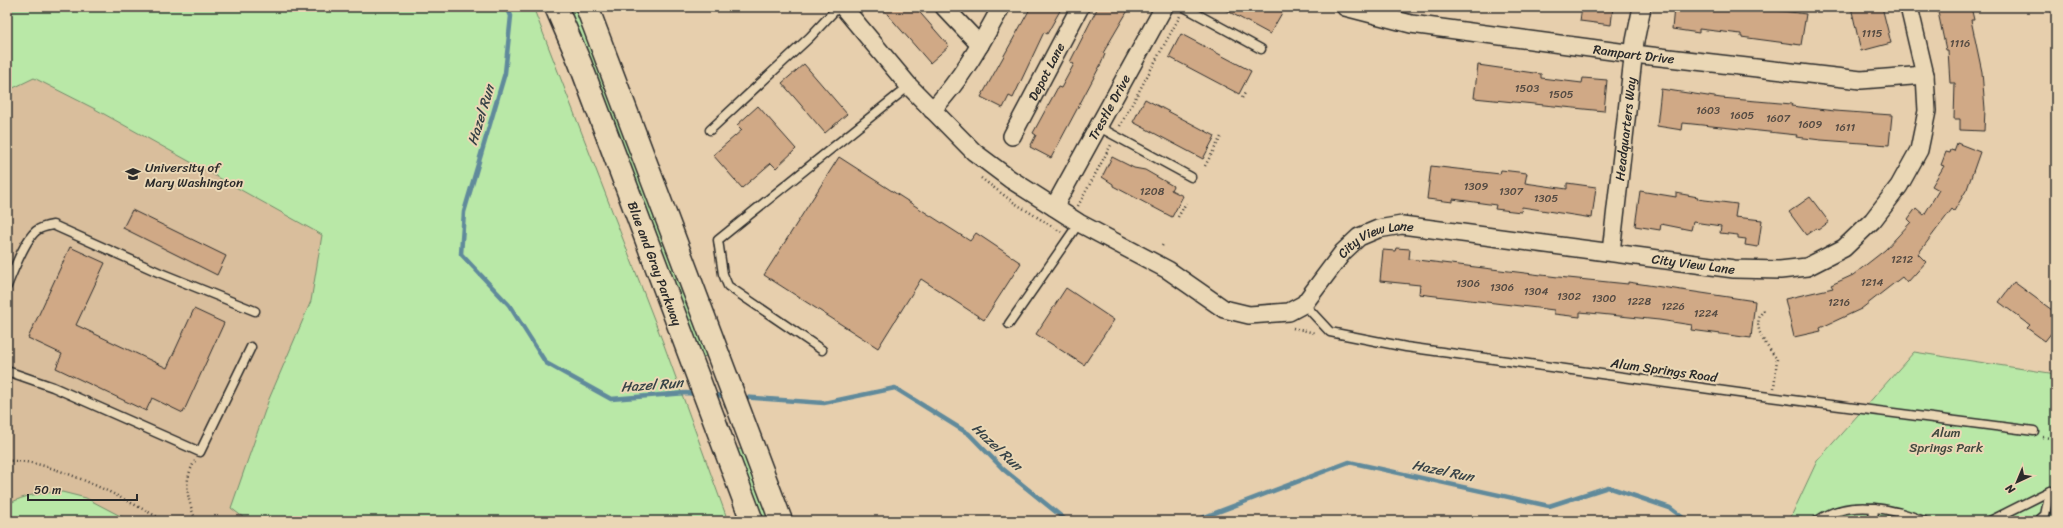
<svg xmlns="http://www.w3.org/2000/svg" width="2063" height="528" font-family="Sriracha,sans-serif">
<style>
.built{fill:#d9be9c}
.green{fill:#b9e8a7;stroke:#728a69}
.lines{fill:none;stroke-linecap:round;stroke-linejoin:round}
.stream{stroke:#608a9b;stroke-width:4.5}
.building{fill:#d0a986;stroke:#2b2b2b}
.lane-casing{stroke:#2b2b2b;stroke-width:11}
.street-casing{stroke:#2b2b2b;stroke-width:20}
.highway-casing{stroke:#2b2b2b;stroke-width:25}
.path{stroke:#2b2b2b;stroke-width:2.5;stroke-dasharray:1 3;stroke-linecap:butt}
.lane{stroke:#ead7b5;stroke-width:8}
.street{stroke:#ead7b5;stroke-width:17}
.highway{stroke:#ead7b5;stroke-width:22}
.labels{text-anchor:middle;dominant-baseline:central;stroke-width:4;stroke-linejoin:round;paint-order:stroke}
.number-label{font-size:11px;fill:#544a42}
.street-label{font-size:13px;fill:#2b2b2b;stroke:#ead7b5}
.poi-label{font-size:13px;fill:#2b2b2b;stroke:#ead7b5;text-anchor:start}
.park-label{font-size:13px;fill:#40473e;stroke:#ead7b5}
.water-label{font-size:14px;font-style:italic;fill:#384347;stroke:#ead7b5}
</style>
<rect width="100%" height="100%" fill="#e7cfad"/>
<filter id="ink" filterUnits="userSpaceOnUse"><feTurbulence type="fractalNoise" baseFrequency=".025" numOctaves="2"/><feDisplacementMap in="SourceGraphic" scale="8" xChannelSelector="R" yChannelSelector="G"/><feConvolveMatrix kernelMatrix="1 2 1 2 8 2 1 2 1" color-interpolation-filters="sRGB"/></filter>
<g filter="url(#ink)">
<!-- built -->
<path class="built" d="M7,43l502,262 216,216h-718z"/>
<!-- green -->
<g class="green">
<path d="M7,7h526l131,338 64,176h-480l-17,-13 38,-109 42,-98 11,-66 -227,-126 -61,-31 -27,13z"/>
<path d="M566,7h12l132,350 -12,-1z"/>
<path d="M1914,352l142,22v147h-267l28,-60z"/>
<path d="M733,448l12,2 27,71h-12z"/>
<path d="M62,492l24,6 44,23h-123v-16c18,-11 35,-12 55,-13z"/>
</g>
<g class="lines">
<!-- stream -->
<g class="stream">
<path d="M507,7l4,9 -6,57 -41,139 -3,42 48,51 37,58 65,36 75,-6 11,1"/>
<path d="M711,395l16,1"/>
<path d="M740,397l84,6 71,-15 74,46 34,35 64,52"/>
<path d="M1194,521l155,-59 200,44 59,-19 62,21 17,13"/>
</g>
</g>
<!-- building -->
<g class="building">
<path d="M881,7h34l34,39 -19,17z"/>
<path d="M1031,7h31l-15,27 -3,-2 -31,66 -4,-2 -6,12 -22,-11z"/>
<path d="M1098,7h32l-27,46 2,1 -4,10 -50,94 -21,-11 6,-12 -3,-2 25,-46 3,1 13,-24 -4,-2z"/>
<path d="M1220,7h56l7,4 -13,23z"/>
<path d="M1582,7h31l-2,18 -31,-4z"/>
<path d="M1674,7h50l20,2 1,-2h5l56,7 -5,31 -60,-8v-3l-42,-5v4l-27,-4z"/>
<path d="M1851,7h31l9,36 -30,8z"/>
<path d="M1937,7h34l3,13h-3l11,52 3,37 -1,22 -24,-1v-11h-6l1,-36h-5l-2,-33h-2z"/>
<path d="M1181,34l70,37 -12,23 -70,-37z"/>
<path d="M804,64l43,50 -22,19 -43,-50z"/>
<path d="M1478,65l63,9v4l41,5 1,-5 24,2 -3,31 -130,-13z"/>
<path d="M1661,89l60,9 71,6 -1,2 44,5 57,4 -3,30 -68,-5 -25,-3 1,-2 -114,-12 -1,7 -25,-4z"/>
<path d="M1145,99l70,37 -12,23 -70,-37z"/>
<path d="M758,106l38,43 -20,19 -5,-5 -29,25 -29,-33 29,-25 -5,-5z"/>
<path d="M1957,143l23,9 -13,37 -13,22 -2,-2 -34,45 8,8 -19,21 -5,-6 -41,32 -41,19 1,3 -27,6 -9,-38 48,-11 -2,-3 22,-10 32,-25 26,-28 -3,-3 8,-11 8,7 15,-25 -7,-4 12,-20 -3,-1 5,-13 4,1 1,-3 3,1z"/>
<path d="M839,157l131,84 6,-8 45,30 -37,57 -63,-41 -43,69 -114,-73z"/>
<path d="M1112,157l22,11 11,2 28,16 -2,4 12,6 -11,21 -59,-31v-2l-11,-7z"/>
<path d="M1431,166l69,8 1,-4 26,3 -2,10 42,6v-6l29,4 -4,31 -70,-11 -1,5 -26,-3 1,-4 -43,-6v3l-26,-3z"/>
<path d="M1640,191l36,6v-4l22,4 -1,2 40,5 -2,13 27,3 -4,27 -13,-2 1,-6 -8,-1v-3l-18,-2 1,-7 -28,-4 -2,8 -30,-6 -1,6 -25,-4z"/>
<path d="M1810,197l19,25 -11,8 -2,-2 -10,7 -17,-23z"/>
<path d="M132,210l94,46 -9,19 -94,-47z"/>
<path d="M70,247l35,16 -29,62 91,43 27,-59 30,14 -41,90 -31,-15 -6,13 -90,-43 6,-14 -34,-16z"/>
<path d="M1396,248l14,1 -1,10 149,18 70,7v-2l127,19 -4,37 -60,-8 1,-5 -33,-5 -79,-8v5l-26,-3v-4l-135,-16 1,-9 -40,-4 3,-31 12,1z"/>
<path d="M2014,282l42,31v14l-11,14 -18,-13 3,-3 -31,-23z"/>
<path d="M1066,288l48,32 -30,45 -48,-31z"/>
</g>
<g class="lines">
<!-- lane casing -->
<g class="lane-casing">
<g id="lane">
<path d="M1184,7l77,42"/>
<path d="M1099,127l92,50"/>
<path d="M710,130l100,-93 28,-30"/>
<path d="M7,286c6,-14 17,-45 29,-55 5,-4 11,-5 17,-6l105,47 97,39"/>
<path d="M1304,304l26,28 76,15 340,47 288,37"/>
<path d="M1009,324l70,-101"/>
<path d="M822,350l-94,-64 -5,-12 -5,-34 191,-154"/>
<path d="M7,371l46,16 147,65 51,-105"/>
<path d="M1817,521c32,-22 74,-13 107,0"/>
<path d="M1873,521l1,-13"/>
<path d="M1990,521l60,-30"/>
<path d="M2038,521l7,-6 5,-24"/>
</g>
</g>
<!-- street casing -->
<g class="street-casing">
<g id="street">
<path id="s1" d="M843,7l66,79 65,66 36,27 69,44 89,47 56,39 25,6 40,-3 15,-8 39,-52 16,-15 19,-8 24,-4 332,44 46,1 27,-3 37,-19 29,-28 26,-34 20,-36 8,-39 -2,-36 -16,-68"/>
<path d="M944,7l36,38"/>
<path id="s2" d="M1345,7l66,17 223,30 227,26 64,-5"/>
<path d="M932,110c29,-30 49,-66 69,-103"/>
<path id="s3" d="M1012,136l68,-129"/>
<path id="s4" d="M1054,207l110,-200"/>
<path id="s5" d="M1611,252l24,-211 7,-34"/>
</g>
</g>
<!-- highway casing -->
<g class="highway-casing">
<g id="highway">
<path id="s6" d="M556,7l24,56 172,458"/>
<path d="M587,7l194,514"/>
</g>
</g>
<!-- path -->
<g class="path">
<path d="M1242,98l3,-5"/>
<path d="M1120,126l60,-110"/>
<path d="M1205,166l16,-29"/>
<path d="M981,178l32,24 48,30"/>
<path d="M1078,206l33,-61"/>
<path d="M1178,217l8,-14"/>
<path d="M1162,246l2,-3"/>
<path d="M1764,310c-15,16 3,36 13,49l-3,29"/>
<path d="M1293,328l22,5"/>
<path d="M2043,437l13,2"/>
<path d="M7,461c44,-3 119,39 158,60"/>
<path d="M195,461c-13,21 -7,39 1,60"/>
</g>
<!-- lane -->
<use href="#lane" class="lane"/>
<!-- street -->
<use href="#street" class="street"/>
<!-- highway -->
<use href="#highway" class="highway"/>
</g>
</g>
<!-- icons -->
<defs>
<g id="university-bare" transform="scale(1.2)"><path d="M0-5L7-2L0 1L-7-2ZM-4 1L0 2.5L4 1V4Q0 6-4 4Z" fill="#2b2b2b" stroke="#ead7b5" stroke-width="2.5" paint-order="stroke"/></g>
</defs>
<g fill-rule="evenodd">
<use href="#university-bare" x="133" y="174"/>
</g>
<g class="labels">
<!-- number labels -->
<g class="number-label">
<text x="1872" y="33">1115</text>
<text x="1960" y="43">1116</text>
<text x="1527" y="88">1503</text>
<text x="1561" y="94">1505</text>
<text x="1708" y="110">1603</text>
<text x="1742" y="115">1605</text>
<text x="1778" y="118">1607</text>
<text x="1810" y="124">1609</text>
<text x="1845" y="127">1611</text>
<text x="1476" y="186">1309</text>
<text x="1152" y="191">1208</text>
<text x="1511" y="191">1307</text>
<text x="1546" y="198">1305</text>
<text x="1902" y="259">1212</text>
<text x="1872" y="282">1214</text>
<text x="1468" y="283">1306</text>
<text x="1502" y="287">1306</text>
<text x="1536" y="291">1304</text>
<text x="1569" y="296">1302</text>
<text x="1604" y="298">1300</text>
<text x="1639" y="301">1228</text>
<text x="1839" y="302">1216</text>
<text x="1673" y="306">1226</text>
<text x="1706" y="313">1224</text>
</g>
<!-- street labels -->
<g class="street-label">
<text stroke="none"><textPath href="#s2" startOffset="293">Rampart Drive</textPath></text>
<text stroke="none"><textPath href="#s3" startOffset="73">Depot Lane</textPath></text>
<text stroke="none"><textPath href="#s4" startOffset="114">Trestle Drive</textPath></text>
<text stroke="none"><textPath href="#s5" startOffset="124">Headquarters Way</textPath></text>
<text stroke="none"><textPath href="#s1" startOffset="676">City View Lane</textPath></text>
<text stroke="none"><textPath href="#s6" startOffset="275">Blue and Gray Parkway</textPath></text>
<text stroke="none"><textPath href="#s1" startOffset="1000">City View Lane</textPath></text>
<text transform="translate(1664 370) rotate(8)">Alum Springs Road</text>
</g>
<!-- poi labels -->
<g class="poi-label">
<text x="145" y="167">University of<tspan x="145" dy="15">Mary Washington</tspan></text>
</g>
<!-- park labels -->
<g class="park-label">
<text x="1946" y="432">Alum<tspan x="1946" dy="15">Springs Park</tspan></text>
</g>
<!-- water labels -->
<g class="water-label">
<text transform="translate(481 115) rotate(-73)">Hazel Run</text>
<text transform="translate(652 385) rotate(-4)">Hazel Run</text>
<text transform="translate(997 447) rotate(43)">Hazel Run</text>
<text transform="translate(1443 471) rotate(12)">Hazel Run</text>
</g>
</g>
<!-- margin -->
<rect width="2063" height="528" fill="none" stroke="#ead7b5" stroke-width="24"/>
<rect x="12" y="12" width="2039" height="504" fill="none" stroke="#2b2b2b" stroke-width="1.5" filter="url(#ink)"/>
<!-- north arrow -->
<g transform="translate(2017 482) rotate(224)" stroke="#ead7b5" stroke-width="3" paint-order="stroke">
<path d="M0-3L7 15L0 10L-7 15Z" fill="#2b2b2b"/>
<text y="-6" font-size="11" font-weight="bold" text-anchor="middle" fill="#2b2b2b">N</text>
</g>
<!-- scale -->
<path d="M28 494v6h109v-6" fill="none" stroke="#2b2b2b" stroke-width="2"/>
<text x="34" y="494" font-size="12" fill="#2b2b2b" stroke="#ead7b5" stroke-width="3" paint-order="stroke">50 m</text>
</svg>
